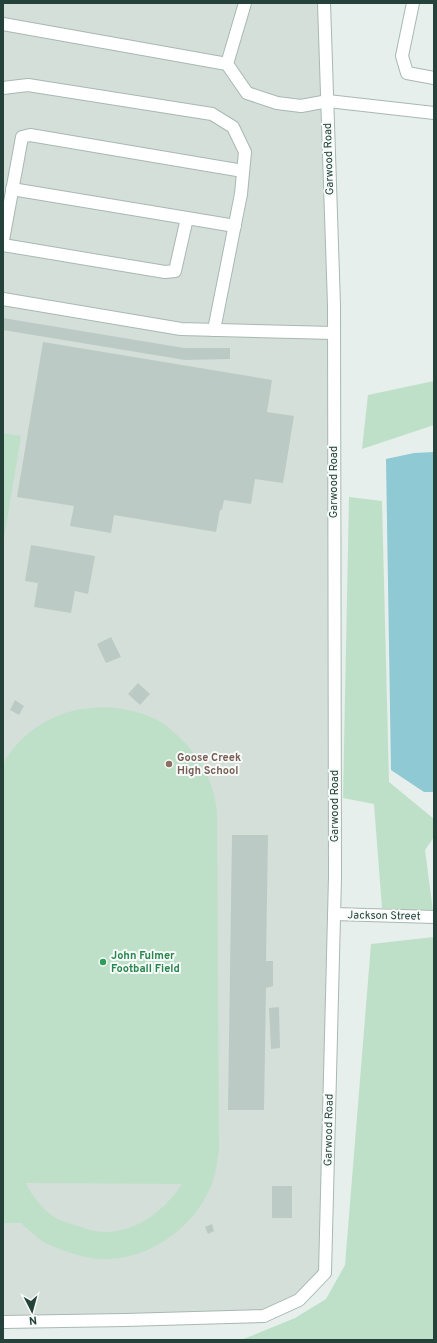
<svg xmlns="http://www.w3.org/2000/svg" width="437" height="1343" font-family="Overpass,sans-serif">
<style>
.built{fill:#d4dfda}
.green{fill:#bfe0c8;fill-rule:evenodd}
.water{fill:#8ec9d4}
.building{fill:#bbcac4}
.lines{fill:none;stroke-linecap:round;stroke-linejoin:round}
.minor-casing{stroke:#a8b8b2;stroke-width:14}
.minor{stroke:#fff;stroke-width:12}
.education-dot{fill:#8d6e63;stroke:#f7fbf9;stroke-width:1.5}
.leisure-dot{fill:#2e9e5b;stroke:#f7fbf9;stroke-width:1.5}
.labels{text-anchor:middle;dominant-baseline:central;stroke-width:4;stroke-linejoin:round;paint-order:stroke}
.street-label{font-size:11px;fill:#24423a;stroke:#f7fbf9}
.education-label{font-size:11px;font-weight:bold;fill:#785e54;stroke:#f7fbf9;text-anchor:start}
.leisure-label{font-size:11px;font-weight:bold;fill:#27864d;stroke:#f7fbf9;text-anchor:start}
</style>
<rect width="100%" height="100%" fill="#e6efeb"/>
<!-- built -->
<path class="built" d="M3,3h321l11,874 -10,396 -26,27 -35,16 -261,6z"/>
<!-- green -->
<g class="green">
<path d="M434,381v44l-72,24 6,-54z"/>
<path d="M3,433l18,3 -18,108z"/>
<path d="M349,497l33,4 7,281 45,37v18l-9,13 8,61 -51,-3 -8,-104 -31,-6z"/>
<path d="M104,707c18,1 35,4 51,12 8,3 15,10 22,16 23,21 37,46 40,77l2,338c-2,14 -4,28 -10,41 -19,39 -59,67 -102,68 -13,1 -27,-3 -39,-7 -9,-3 -18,-6 -26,-11 -7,-5 -14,-12 -21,-18h-18v-458c14,-30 48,-51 79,-56 8,-1 15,-1 22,-2zM26,1183l156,1c-17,26 -45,48 -77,48 -10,0 -18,-3 -27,-6 -7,-2 -14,-4 -20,-7 -14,-7 -26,-23 -32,-36z"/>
<path d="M434,937v403h-193l54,-22 31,-19 19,-34 26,-321z"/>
</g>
<!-- water -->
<path class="water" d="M434,452v340h-10l-33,-22 -5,-311 28,-6z"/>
<!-- building -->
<g class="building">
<path d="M3,318l181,30h46v11l-45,1 -182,-30z"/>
<path d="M43,342l229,38 -5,32 27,4 -11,67 -28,-4 -4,25 -27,-4 -2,10h-2l-4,22 -102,-17 -3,18 -41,-7 4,-20 -57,-9z"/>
<path d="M31,545l64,11 -7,38 -13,-3 -4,22 -37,-6 4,-24 -13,-2z"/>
<path d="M111,637l10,20 -15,6 -9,-19z"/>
<path d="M138,683l12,11 -10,11 -12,-11z"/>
<path d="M15,700l9,6 -5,9 -9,-5z"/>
<path d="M232,835h36l-2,126h7v25l-7,2 -2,122h-36z"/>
<path d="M279,1007l1,41 -9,1 -2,-41z"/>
<rect x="272" y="1186" width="20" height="32"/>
<path d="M212,1224l2,7 -6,3 -3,-7z"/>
</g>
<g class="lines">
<!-- minor casing -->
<g class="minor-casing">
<g id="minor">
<path d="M413,3l-11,53 5,17 27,5"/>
<path d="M3,24l224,40 20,29 30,10 24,3 27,-5 106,12"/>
<path d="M227,64l18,-61"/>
<path d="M3,88l25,-3 184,29 21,13 12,25 -4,42 -27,136"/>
<path d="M187,218l48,8"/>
<path d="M3,240l19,-103 8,-2 213,36"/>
<path d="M3,245l162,27 10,-1 12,-53 -175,-29"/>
<path d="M3,299l178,30 153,4"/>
<path d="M334,914l100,3"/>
<path d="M3,1322l122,-2 139,-4 35,-16 26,-27 10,-396 -1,-572 -10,-302"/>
</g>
</g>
<!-- minor -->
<use href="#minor" class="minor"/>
</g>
<!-- markers -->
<circle class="education-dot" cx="169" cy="764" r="4"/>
<circle class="leisure-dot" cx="103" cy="962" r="4"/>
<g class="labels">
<!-- street labels -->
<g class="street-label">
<text transform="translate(329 159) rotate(-92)">Garwood Road</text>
<text transform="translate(334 482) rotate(-90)">Garwood Road</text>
<text transform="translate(335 806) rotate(-90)">Garwood Road</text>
<text transform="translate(384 916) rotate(1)">Jackson Street</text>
<text transform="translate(329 1130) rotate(-89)">Garwood Road</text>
</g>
<!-- education labels -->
<g class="education-label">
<text x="177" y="758">Goose Creek<tspan x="177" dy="13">High School</tspan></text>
</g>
<!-- leisure labels -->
<g class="leisure-label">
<text x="111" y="956">John Fulmer<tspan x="111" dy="13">Football Field</tspan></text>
</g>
</g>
<!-- border -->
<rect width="437" height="1343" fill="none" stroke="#24423a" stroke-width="8"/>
<!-- north arrow -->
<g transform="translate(32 1311) rotate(174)" stroke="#f7fbf9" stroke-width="3" paint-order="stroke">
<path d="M0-3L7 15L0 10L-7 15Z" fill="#24423a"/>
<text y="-6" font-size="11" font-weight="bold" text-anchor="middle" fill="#24423a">N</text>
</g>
</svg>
